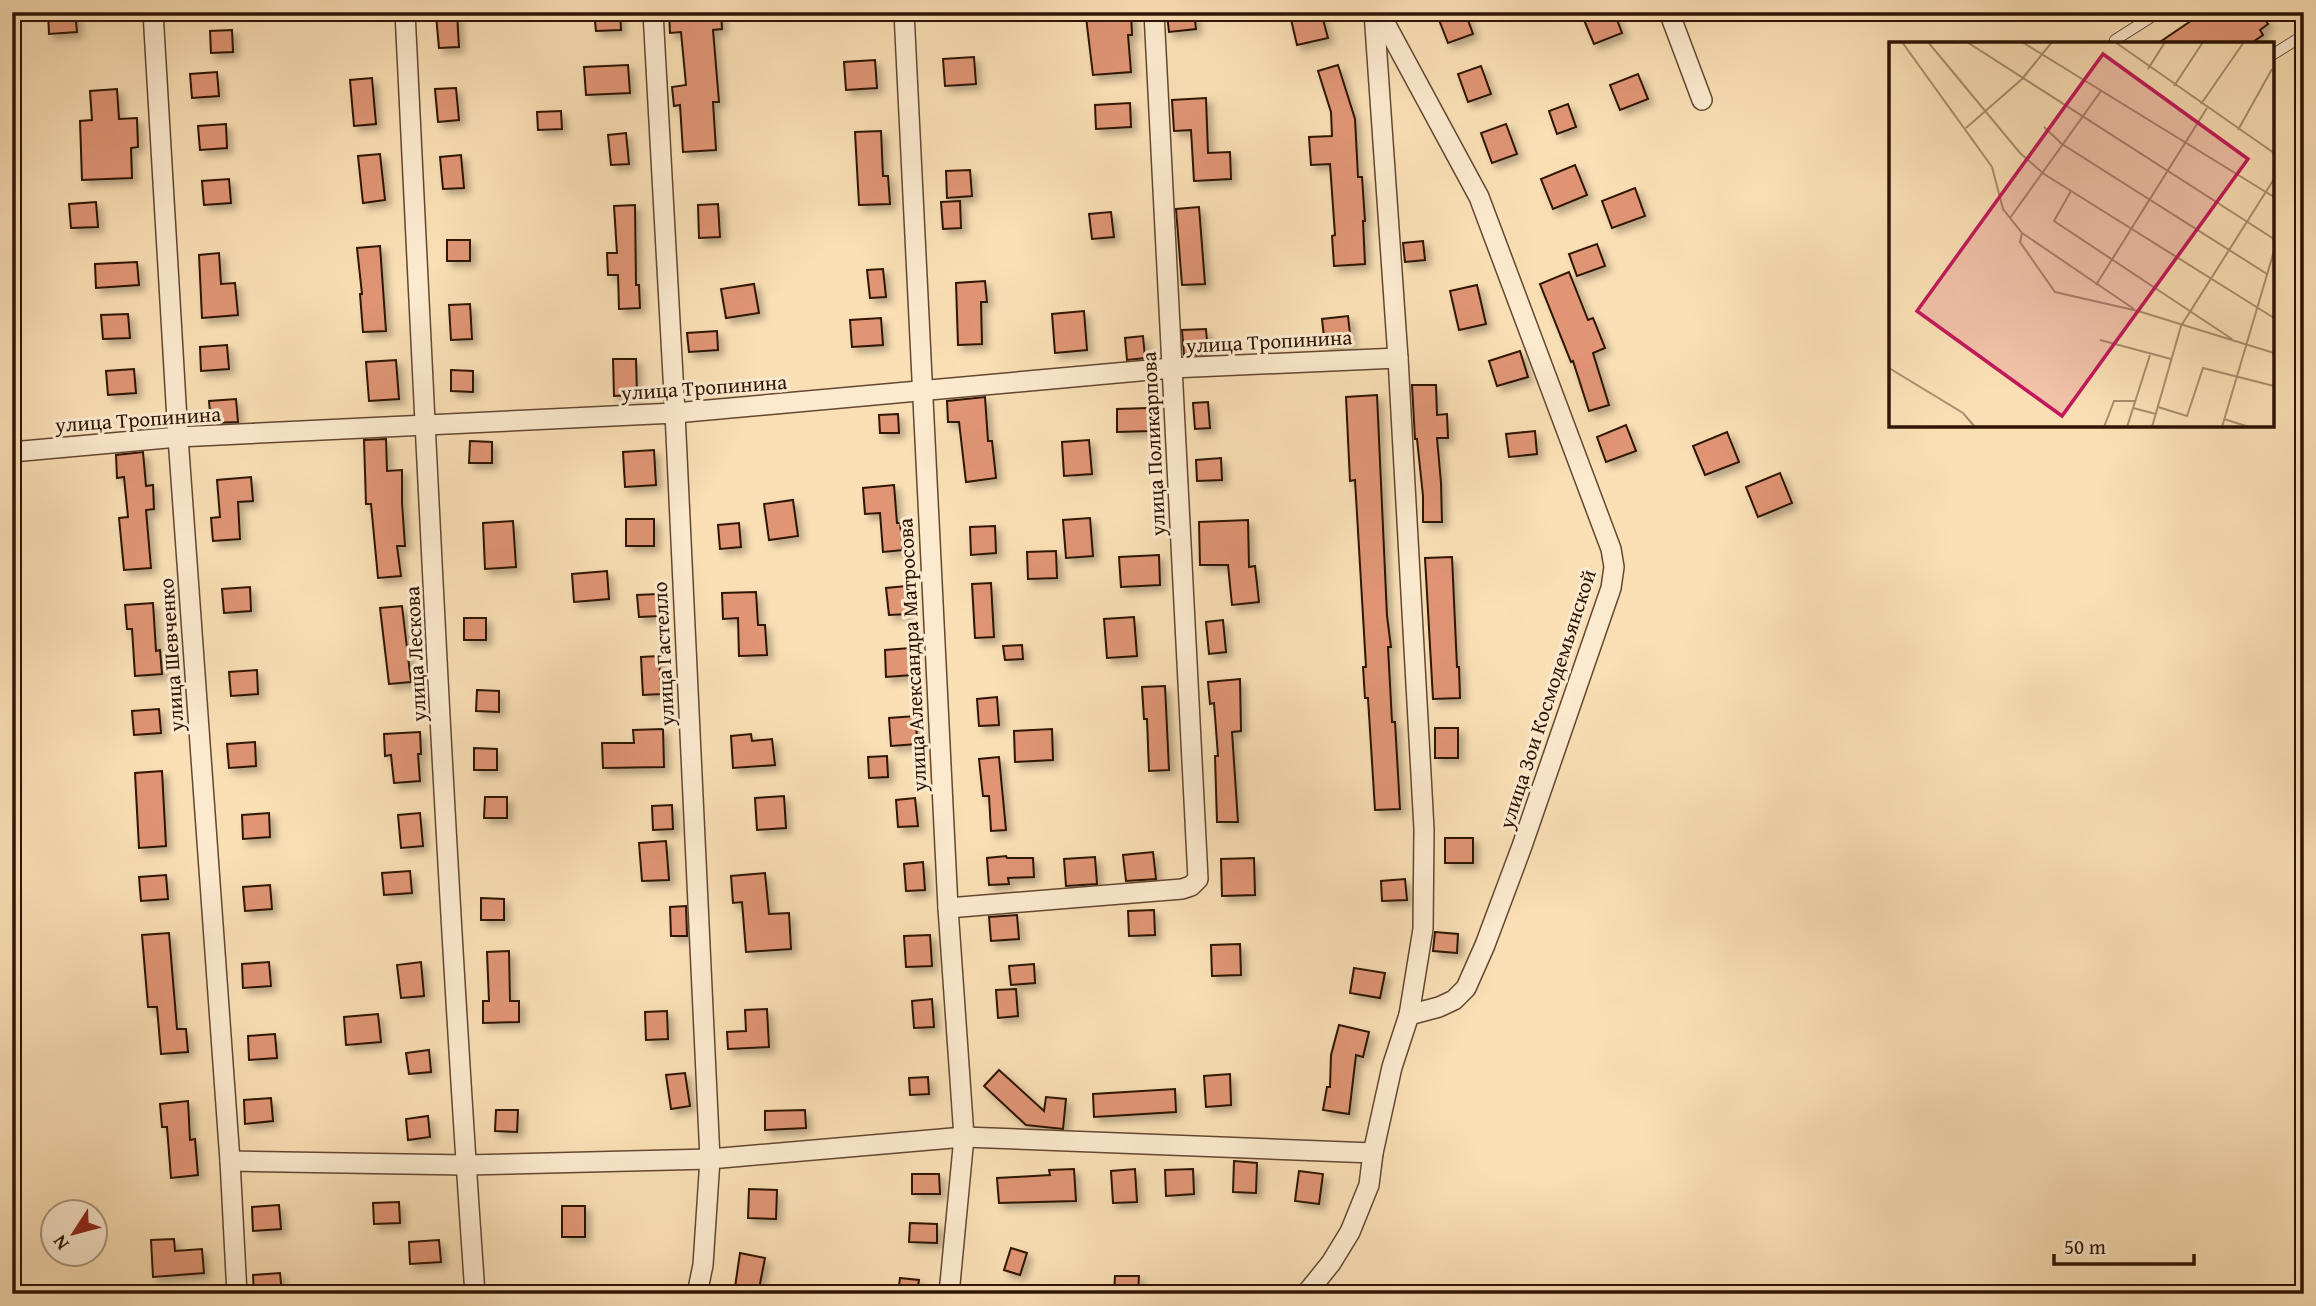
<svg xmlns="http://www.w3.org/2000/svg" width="2316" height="1306" font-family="'Gentium Book Plus',serif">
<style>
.building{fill:#e09574;stroke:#2f1405;stroke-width:2;filter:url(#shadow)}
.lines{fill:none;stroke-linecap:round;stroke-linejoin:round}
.service-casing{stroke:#624731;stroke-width:12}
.minor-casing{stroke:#624731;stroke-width:22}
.service{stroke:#fceacf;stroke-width:10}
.minor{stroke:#fceacf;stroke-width:19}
.labels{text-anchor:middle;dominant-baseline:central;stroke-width:6;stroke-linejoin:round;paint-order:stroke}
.street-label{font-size:21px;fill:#2f1405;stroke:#fceacf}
.inset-road{fill:none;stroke:#a98e6f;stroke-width:2}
.view{fill:#c2185b;fill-opacity:0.15;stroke:#c2185b;stroke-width:3.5}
.inset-edge{fill:none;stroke:#2f1405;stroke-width:3.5}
</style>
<defs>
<filter id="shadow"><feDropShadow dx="5" dy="5" stdDeviation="3.5" flood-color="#0004"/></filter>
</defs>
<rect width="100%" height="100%" fill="#fadfb5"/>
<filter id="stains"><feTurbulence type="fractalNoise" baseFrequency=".00286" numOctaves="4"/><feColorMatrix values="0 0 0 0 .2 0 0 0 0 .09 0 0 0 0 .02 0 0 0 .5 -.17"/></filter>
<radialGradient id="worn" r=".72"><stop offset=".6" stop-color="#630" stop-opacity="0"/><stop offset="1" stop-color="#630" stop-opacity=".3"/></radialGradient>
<!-- building -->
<g class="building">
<path d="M48,12h27l2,20 -28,2z"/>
<path d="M594,12h26l1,18 -25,1z"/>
<path d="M669,12h52l1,17 -9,1 6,72h-6l3,48 -33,2 -3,-47 -6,1 -2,-19 14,-2 -5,-53 -11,1z"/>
<path d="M1110,12h21l1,23h-4l3,37 -38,3 -7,-58 24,-1z"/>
<path d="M1194,12l2,17 -27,3 -2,-18z"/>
<path d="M1302,12h19l7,26 -31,7 -7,-30z"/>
<path d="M1436,12h29l8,22 -25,9z"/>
<path d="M1604,12h10l8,21 -28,11 -10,-24z"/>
<path d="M2204,12h56l8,12 -8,6 3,5 -13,9h-93z"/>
<path d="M457,14l2,33 -20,1 -3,-33z"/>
<path d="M232,30l1,22 -22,1 -1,-22z"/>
<path d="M974,57l2,27 -31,2 -2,-27z"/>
<path d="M875,60l2,28 -31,2 -2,-28z"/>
<path d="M628,65l2,28 -44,2 -2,-28z"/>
<path d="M1338,65l17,54 3,58h4l3,44h-2l2,43 -31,2 -2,-30 3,-1 -5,-71 -19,1 -2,-28 23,-1 -1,-24 -13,-41z"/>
<path d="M1481,66l10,28 -23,8 -10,-28z"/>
<path d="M217,72l2,24 -27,2 -2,-24z"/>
<path d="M1638,74l10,25 -28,11 -10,-25z"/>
<path d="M372,78l4,46 -22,2 -4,-46z"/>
<path d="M456,88l3,32 -21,2 -3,-33z"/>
<path d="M117,89l2,30 18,-1 1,29 -7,1 1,30 -50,2 -2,-59 12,-1 -2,-29z"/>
<path d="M1206,98l2,55 22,-1 1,27 -37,2 -3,-51 -17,1 -2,-31z"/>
<path d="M1130,103l1,24 -35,2 -1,-24z"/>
<path d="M1568,104l8,23 -19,7 -8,-23z"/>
<path d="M561,111l1,18 -24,1 -1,-18z"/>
<path d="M226,124l1,24 -27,2 -2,-24z"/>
<path d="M1506,124l11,30 -25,9 -11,-30z"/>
<path d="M881,131l2,45h5l2,28 -31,1 -4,-73z"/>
<path d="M626,133l3,31 -18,1 -3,-30z"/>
<path d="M380,154l5,46 -22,3 -5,-47z"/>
<path d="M461,155l3,33 -21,1 -3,-32z"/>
<path d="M1575,165l12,30 -34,14 -12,-30z"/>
<path d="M970,170l2,26 -25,2 -1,-27z"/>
<path d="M229,179l2,24 -27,2 -2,-24z"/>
<path d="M1635,188l10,28 -33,12 -10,-27z"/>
<path d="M960,201l1,27 -18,1 -2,-27z"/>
<path d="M96,202l2,25 -27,1 -2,-24z"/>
<path d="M718,204l2,33 -21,1 -1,-33z"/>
<path d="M635,205l1,80h3l1,23 -21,1 -1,-34h-10l-1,-22h10l-3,-47z"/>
<path d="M1199,207l6,77 -23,1 -6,-76z"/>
<path d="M1111,212l3,25 -22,2 -3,-25z"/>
<rect x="447" y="240" width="23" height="21"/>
<path d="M1423,241l2,19 -20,2 -2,-19z"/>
<path d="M1597,244l8,22 -28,10 -8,-22z"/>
<path d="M380,246l6,85 -23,1 -3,-38h2l-5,-46z"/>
<path d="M219,253l2,31 14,-1 3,32 -36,3 -3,-63z"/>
<path d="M137,262l2,23 -43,3 -1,-24z"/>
<path d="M883,269l3,28 -16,1 -3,-28z"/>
<path d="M1569,272l19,48 5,-2 12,30 -12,5 16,52 -20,6 -16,-50 -2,1 -31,-78z"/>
<path d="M985,281l2,21h-6l1,42 -24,1 -2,-62z"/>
<path d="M754,284l5,29 -33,5 -5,-29z"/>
<path d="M1477,285l9,39 -27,6 -9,-39z"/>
<path d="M470,304l2,35 -21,1 -2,-35z"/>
<path d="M1084,311l3,39 -32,3 -3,-39z"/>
<path d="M128,314l2,24 -27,1 -2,-24z"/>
<path d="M1348,316l3,27 -26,3 -3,-27z"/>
<path d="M881,318l2,27 -31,2 -2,-27z"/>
<path d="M1206,329l2,25 -24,1 -2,-25z"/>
<path d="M717,331l1,19 -29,2 -2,-19z"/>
<path d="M1143,336l2,22 -18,2 -2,-22z"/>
<path d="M227,345l2,24 -28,2 -1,-24z"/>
<path d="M1520,351l8,26 -31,9 -8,-25z"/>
<path d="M613,359h23l1,36 -23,1z"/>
<path d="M396,360l3,39 -30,2 -3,-39z"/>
<path d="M134,369l2,24 -28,2 -2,-24z"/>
<path d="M451,370l22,1v21l-22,-1z"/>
<path d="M1412,385h24l1,30 10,-1 1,24h-11l4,45 1,39h-19v-26l-6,-57h-2z"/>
<path d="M1377,395l10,221 4,31h-3l4,75h3l5,87 -25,1 -7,-112h-3l-2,-31h3l-11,-187 -5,1 -4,-84z"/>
<path d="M985,397l3,44h4l4,37 -30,4 -7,-60h-11l-1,-21z"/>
<path d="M236,399l2,23 -27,1 -2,-22z"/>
<path d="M1208,402l2,26 -15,1 -2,-26z"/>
<path d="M1149,408l1,23 -33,1v-23z"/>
<path d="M898,414l1,19h-19l-1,-18z"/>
<path d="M1626,425l10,26 -30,11 -9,-25z"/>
<path d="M1535,431l2,23 -28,3 -3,-23z"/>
<path d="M1727,432l12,30 -34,13 -12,-29z"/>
<path d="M386,439l1,32 15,-1v33l3,43h-8l4,30 -23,2 -7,-74h-5l-2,-64z"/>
<path d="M1089,440l3,34 -28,2 -2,-34z"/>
<path d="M470,441l22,1v21h-23z"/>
<path d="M654,450l2,35 -31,2 -2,-35z"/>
<path d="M143,452l3,34 7,-1 1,24 -8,1 5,58 -27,2 -5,-52 9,-1 -4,-40 -7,1 -1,-23z"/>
<path d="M1221,458l1,22 -25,1 -1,-21z"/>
<path d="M1780,473l12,30 -34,14 -12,-30z"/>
<path d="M251,477l2,24 -15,1 2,37 -27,2 -2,-23 9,-1 -3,-37z"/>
<path d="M894,485l3,38h3l3,27 -20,2 -3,-39 -15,1 -2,-26z"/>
<path d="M793,500l5,36 -29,4 -5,-36z"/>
<path d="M1090,518l3,38 -27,2 -3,-38z"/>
<rect x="626" y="519" width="28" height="27"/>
<path d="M1248,520l1,47 6,-1 4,36 -27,3 -4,-40h-28l-1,-43z"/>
<path d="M513,521l3,46 -31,2 -2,-46z"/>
<path d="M739,523l2,24 -21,2 -2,-24z"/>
<path d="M995,526l1,27 -25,2 -1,-28z"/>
<path d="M1056,551l1,27 -29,1 -1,-27z"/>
<path d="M1159,555l1,30 -39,2 -2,-30z"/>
<path d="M1452,557l5,110h2l1,31 -27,1 -8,-141z"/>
<path d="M607,571l2,28 -35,3 -2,-28z"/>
<path d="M991,583l3,54 -19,1 -3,-54z"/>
<path d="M906,586l2,28 -19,1 -3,-27z"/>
<path d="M250,587l1,24 -27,2 -2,-24z"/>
<path d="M756,592l2,33h7l2,30 -28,1 -1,-38 -15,1 -1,-26z"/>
<path d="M658,594l1,22 -20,1 -2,-22z"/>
<path d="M153,603l3,48 4,-1 2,24 -27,2 -3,-47h-5l-2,-24z"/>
<path d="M402,606l9,76 -22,2 -9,-76z"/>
<path d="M1134,617l3,39 -30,2 -3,-39z"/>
<rect x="464" y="618" width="22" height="22"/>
<path d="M1223,620l3,32 -17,2 -3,-32z"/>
<path d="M1022,645l1,14 -18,1 -2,-14z"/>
<path d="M910,648l2,27 -26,2 -1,-27z"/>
<path d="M659,656l2,38 -18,1 -2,-38z"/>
<path d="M257,670l1,24 -27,2 -2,-24z"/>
<path d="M1240,679l1,52 -9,1 6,90h-21l-2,-66h3l-4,-53 -4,1 -2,-22z"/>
<path d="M1165,686l4,84 -20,1 -2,-52h-3l-2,-32z"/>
<path d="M477,690l22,1v21l-23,-1z"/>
<path d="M997,697l2,28 -20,1 -2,-27z"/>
<path d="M159,709l2,24 -27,2 -2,-24z"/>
<path d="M916,716l1,28 -26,2 -2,-28z"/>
<rect x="1435" y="728" width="23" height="30"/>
<path d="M663,729l1,38 -61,1 -1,-25h32l-1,-13z"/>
<path d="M1052,729l1,31 -38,2 -1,-31z"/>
<path d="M420,732l1,22h-3l2,27 -26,2 -3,-28 -6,1 -1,-22z"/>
<path d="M751,734l1,7 20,-2 3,26 -42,3 -2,-32z"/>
<path d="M255,742l1,24 -27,2 -2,-24z"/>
<path d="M474,748l23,1v21h-23z"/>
<path d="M887,756l1,21 -19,1 -1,-21z"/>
<path d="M999,757l7,73 -15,1 -2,-35h-6l-4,-37z"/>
<path d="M162,771l4,75 -27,2 -4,-75z"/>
<path d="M784,796l2,32 -29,2 -2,-32z"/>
<path d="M485,797h22v21h-23z"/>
<path d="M915,798l3,28 -20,1 -2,-27z"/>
<path d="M672,805l1,24 -20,1 -1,-24z"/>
<path d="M269,813l1,24 -27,2 -1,-24z"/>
<path d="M420,813l3,33 -22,2 -3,-33z"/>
<rect x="1445" y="838" width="28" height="25"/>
<path d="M666,841l3,39 -27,1 -3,-38z"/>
<path d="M1153,852l3,27 -30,2 -3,-26z"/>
<path d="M1006,856l1,2h26l1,19 -26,1 1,6 -20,1 -2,-27z"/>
<path d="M1095,857l2,27 -31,2 -2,-27z"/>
<path d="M1254,858l1,37 -33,1 -1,-37z"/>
<path d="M923,862l2,28 -19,1 -2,-27z"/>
<path d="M410,871l2,22 -28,2 -2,-22z"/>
<path d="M765,873l4,41 20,-1 2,36 -45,3 -4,-50 -9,1 -2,-27z"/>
<path d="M166,875l2,24 -27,2 -2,-24z"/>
<path d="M1405,879l2,21 -25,1 -1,-20z"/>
<path d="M270,885l2,24 -27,2 -2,-24z"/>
<path d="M481,898l23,1v21h-23z"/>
<path d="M686,906l1,30h-16l-1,-29z"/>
<path d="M1154,910l1,25 -26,1 -1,-25z"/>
<path d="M1017,915l2,24 -28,2 -2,-24z"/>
<path d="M1435,932l23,2 -1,19 -24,-2z"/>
<path d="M169,933l8,96h9l2,23 -27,2 -4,-47h-9l-6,-72z"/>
<path d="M930,935l2,31 -26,1 -2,-31z"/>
<path d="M1240,944l1,31 -29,1 -1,-31z"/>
<path d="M509,951l1,50h9v21l-36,1v-22h6l-2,-49z"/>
<path d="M269,962l2,24 -28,2 -1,-24z"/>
<path d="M421,962l3,34 -23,2 -4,-33z"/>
<path d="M1034,964l1,19 -24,2 -2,-19z"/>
<path d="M1354,968l31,5 -5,25 -30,-5z"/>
<path d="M1016,989l2,27 -20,2 -2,-28z"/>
<path d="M932,999l2,28 -20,1 -2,-27z"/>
<path d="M767,1009l2,38 -41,2 -1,-17 19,-1 -1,-21z"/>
<path d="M667,1011l1,28 -22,1 -1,-28z"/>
<path d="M378,1014l3,28 -35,3 -2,-28z"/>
<path d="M1339,1025l30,7 -6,25 -7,-2 -7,59 -26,-4 4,-23h3l1,-32z"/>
<path d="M275,1034l2,24 -28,2 -1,-24z"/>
<path d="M429,1050l2,22 -22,2 -3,-21z"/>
<path d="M999,1070l45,41 2,-14 20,2 -3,30 -37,-4 -42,-39z"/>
<path d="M685,1073l5,33 -19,3 -5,-34z"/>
<path d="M1230,1074l1,31 -25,2 -2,-31z"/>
<path d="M928,1077l1,17 -19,1 -1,-17z"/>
<path d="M1175,1089l1,23 -82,5 -1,-23z"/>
<path d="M271,1098l2,23 -28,3 -1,-24z"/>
<path d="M188,1101l2,39 5,-1 3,36 -27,3 -4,-51h-5l-2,-23z"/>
<path d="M496,1110h22l-1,22 -22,-1z"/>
<path d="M805,1110l1,18 -41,2v-19z"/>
<path d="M428,1116l2,21 -22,3 -2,-21z"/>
<path d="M1234,1161l23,2 -1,30 -23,-1z"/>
<path d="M1074,1169l2,32 -77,2 -2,-25 53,-3 -1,-5z"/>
<path d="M1135,1169l2,33 -24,1 -2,-32z"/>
<path d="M1193,1169l1,25 -28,2 -1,-26z"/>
<path d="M1299,1171l24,3 -4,30 -24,-3z"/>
<path d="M912,1174h27l1,20h-28z"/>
<path d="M749,1189l28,1 -1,29 -28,-1z"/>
<path d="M399,1202l1,21 -26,1 -1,-21z"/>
<path d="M279,1205l2,24 -28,2 -1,-24z"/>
<rect x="562" y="1206" width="23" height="31"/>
<path d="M910,1223l27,1v19l-28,-1z"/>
<path d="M174,1239l1,12 27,-2 2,24 -51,4 -2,-37z"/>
<path d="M439,1240l2,22 -31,2 -1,-22z"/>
<path d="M1011,1248l16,5 -7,22 -16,-5z"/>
<path d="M740,1253l25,5 -7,36h-24z"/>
<path d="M280,1273l2,21h-28l-1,-19z"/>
<path d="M1115,1276h24l-1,18h-24z"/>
<path d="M900,1278l19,2 -2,14h-19z"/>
</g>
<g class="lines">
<!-- service casing -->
<g class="service-casing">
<g id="service">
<path d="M2300,12l4,7"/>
<path d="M2117,44l-2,-4 44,-28"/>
<path d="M2272,55l32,-20"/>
</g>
</g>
<!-- minor casing -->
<g class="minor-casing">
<g id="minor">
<path d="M153,12l25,425 52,724 7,133"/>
<path d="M405,12c21,427 40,855 70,1282"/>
<path d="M653,12l22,401 35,746 -7,106 -6,29"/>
<path d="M904,12l44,896 16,229 -15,157"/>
<path d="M1374,12l24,346 26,471 -1,100 -14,86"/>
<path d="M1669,12l33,88"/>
<path d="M12,452l166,-15 497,-24 497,-45 226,-10"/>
<path d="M948,908l234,-19 9,-3 7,-7 -44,-867"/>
<path d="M230,1161l236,4 244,-6 254,-22 409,16"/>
<path d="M1306,1294l25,-31 19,-31 19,-47 4,-32 19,-86 17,-52 30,-8 15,-7 12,-12 19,-43 37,-99 89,-258 3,-21 -3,-18 -132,-352 -100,-185"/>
</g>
</g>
<!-- service -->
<use href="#service" class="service"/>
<!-- minor -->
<use href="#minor" class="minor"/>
</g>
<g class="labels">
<!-- street labels -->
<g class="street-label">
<text transform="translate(1269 341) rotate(-3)">улица Тропинина</text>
<text transform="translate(704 387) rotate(-4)">улица Тропинина</text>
<text transform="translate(138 419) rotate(-4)">улица Тропинина</text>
<text transform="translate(1153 444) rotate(-93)">улица Поликарпова</text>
<text transform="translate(415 654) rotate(-93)">улица Лескова</text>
<text transform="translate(663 654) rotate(-93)">улица Гастелло</text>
<text transform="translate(171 655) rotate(-94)">улица Шевченко</text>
<text transform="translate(912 655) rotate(-93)">улица Александра Матросова</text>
<text transform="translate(1547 699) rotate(-72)">улица Зои Космодемьянской</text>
</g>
</g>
<!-- overview -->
<g transform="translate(1889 42)">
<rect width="385" height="385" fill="#fadfb5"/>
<path class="inset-road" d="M13,0l90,125 11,42 19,24 -2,9 35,50 83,19 136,42M39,0l92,111 24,21 230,144M78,0l307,197M133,0l252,155M226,0l159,111M259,27l17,-27M285,44l29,-44M312,62l43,-62M155,85l18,17 205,130M77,86l56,-49 30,-37M349,88l34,-61M182,149l-17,30 178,118M121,176l91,-127M133,191l112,76M207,243l111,-177M211,298l71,19M0,326l74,45 12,14M269,365l29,9 16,-48 71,18M244,366l23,6M335,377l25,8M215,385l10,-26h21M238,385l23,-72M263,385l29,-101 93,-147M333,385l52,-176"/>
<path class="view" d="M214,12l145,105 -186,257 -145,-105z"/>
<rect width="385" height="385" class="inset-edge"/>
</g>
<!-- margin -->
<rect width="2316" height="1306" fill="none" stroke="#fadfb5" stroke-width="42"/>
<rect x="14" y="14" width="2288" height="1278" fill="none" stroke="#2f1405" stroke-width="3.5"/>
<rect x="21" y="21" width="2274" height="1264" fill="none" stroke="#2f1405" stroke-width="2"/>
<!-- north arrow -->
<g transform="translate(74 1233) rotate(234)"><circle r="33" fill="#fceacf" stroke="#aa947e" stroke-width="2"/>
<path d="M0-5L12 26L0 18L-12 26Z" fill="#8f2418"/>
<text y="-10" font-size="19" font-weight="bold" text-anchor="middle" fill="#2f1405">N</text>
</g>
<!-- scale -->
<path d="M2054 1254v10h140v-10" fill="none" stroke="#2f1405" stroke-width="3.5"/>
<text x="2064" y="1254" font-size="21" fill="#2f1405" stroke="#fceacf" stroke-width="5" paint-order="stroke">50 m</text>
<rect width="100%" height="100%" filter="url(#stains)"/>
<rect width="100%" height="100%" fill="url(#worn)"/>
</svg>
